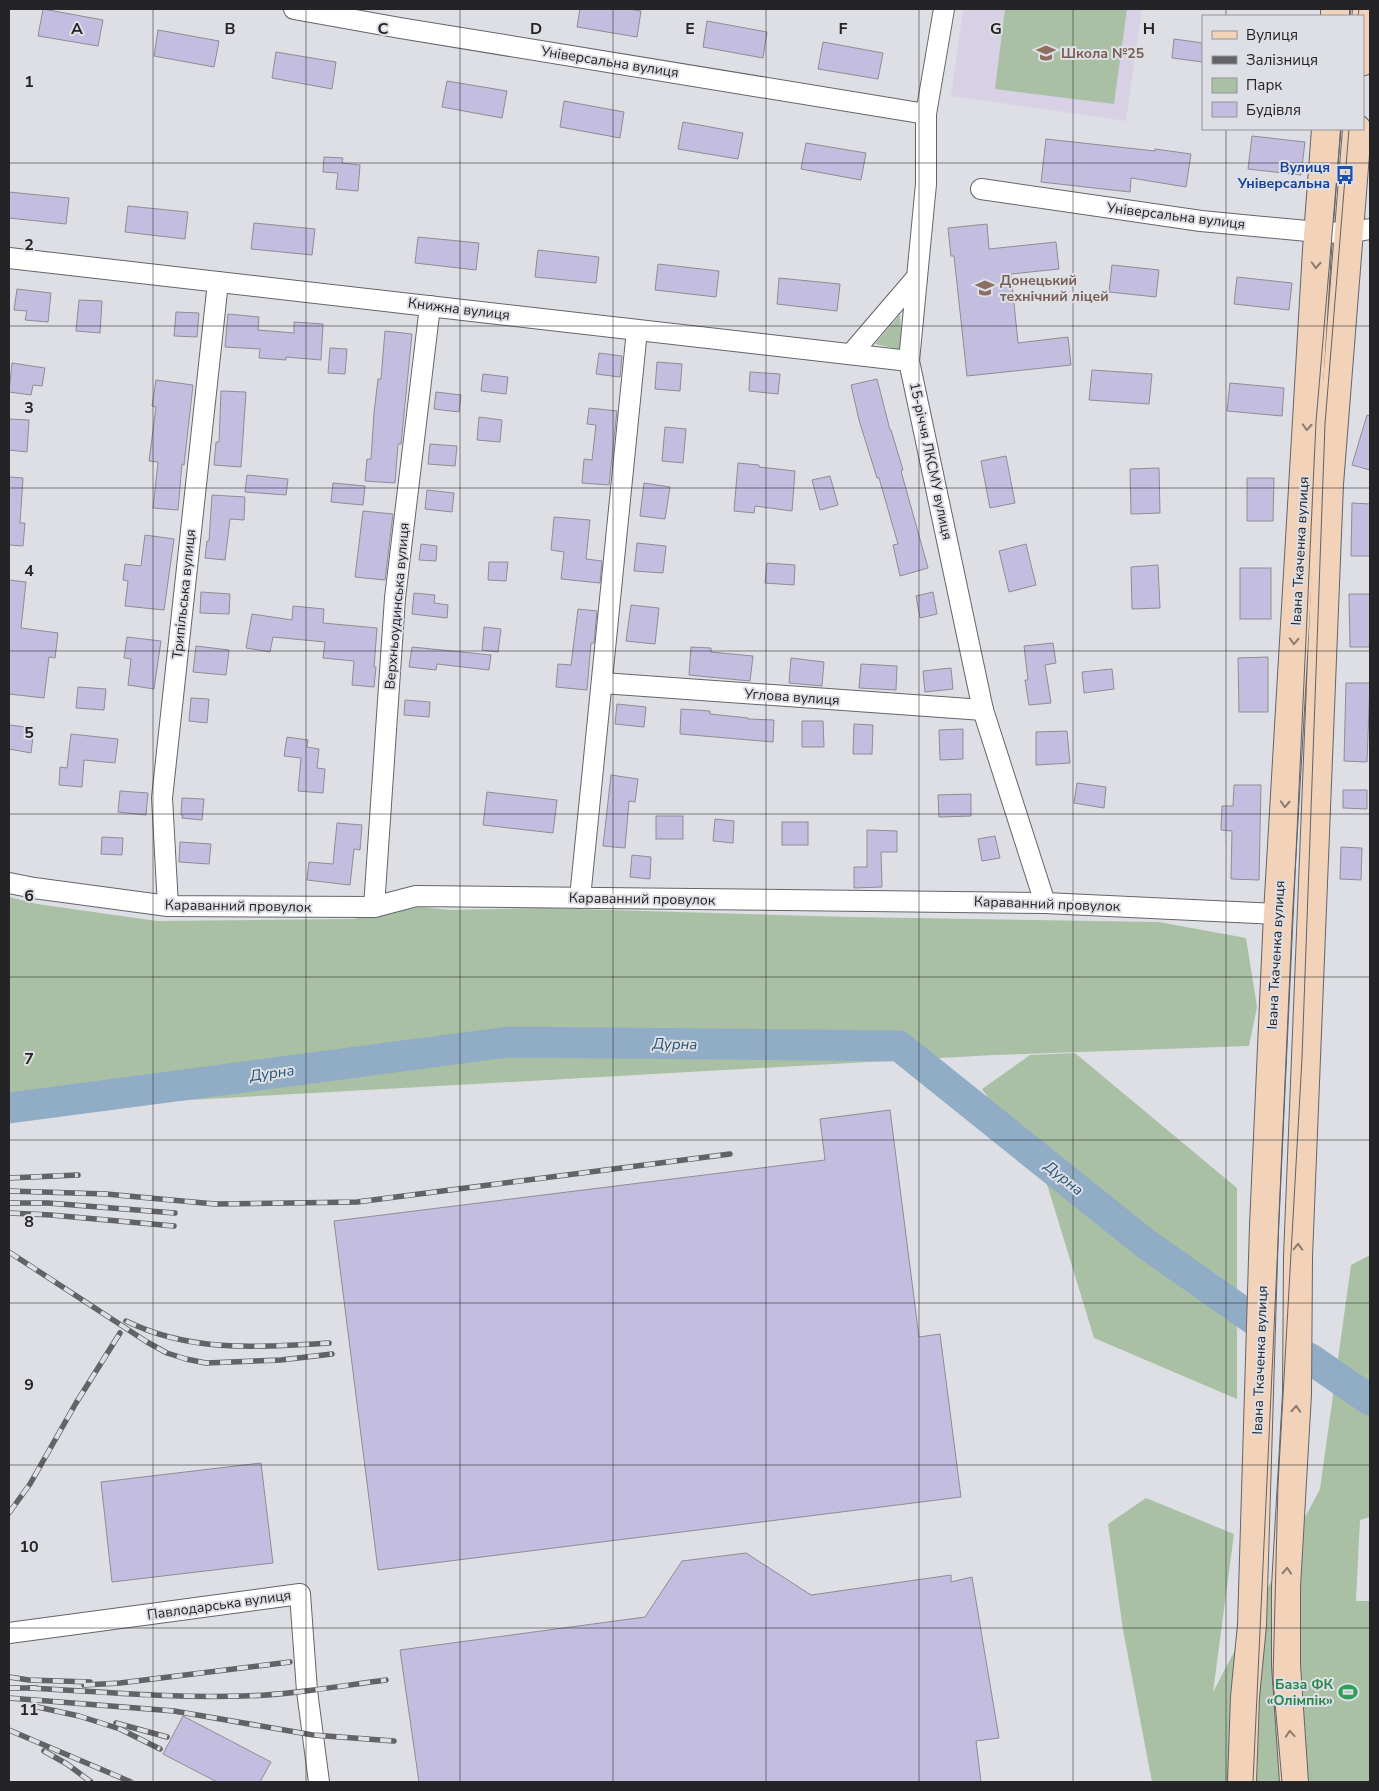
<svg xmlns="http://www.w3.org/2000/svg" width="1379" height="1791" font-family="'Nunito Sans',sans-serif">
<style>
.education{fill:#d8d1e6}
.green{fill:#a9c0a5}
.lines{fill:none;stroke-linecap:round;stroke-linejoin:round}
.river{stroke:#90adc5;stroke-width:31}
.building{fill:#c3bddf;stroke:#8e8d94}
.street-casing{stroke:#63656a;stroke-width:22}
.secondary-casing{stroke:#63656a;stroke-width:30}
.street{stroke:#fff;stroke-width:20}
.secondary{stroke:#f2d2b8;stroke-width:28}
.tram{stroke:#626367;stroke-width:1}
.rail-casing{stroke:#626367;stroke-width:5.5}
.rail{stroke:#dddfe5;stroke-width:4;stroke-dasharray:11;stroke-linecap:butt}
.oneway{stroke:#8b7b70}
.grid{fill:none;stroke:#242427;stroke-width:1;stroke-opacity:0.55}
.labels{text-anchor:middle;dominant-baseline:central;stroke-width:4;stroke-linejoin:round;paint-order:stroke}
.education-label{font-size:14px;font-weight:bold;fill:#785e54;stroke:#dddfe5;text-anchor:start}
.street-label{font-size:14px;fill:#242427;stroke:#dddfe5}
.transit-label{font-size:14px;font-weight:bold;fill:#164399;stroke:#dddfe5;text-anchor:end}
.leisure-label{font-size:14px;font-weight:bold;fill:#27864d;stroke:#dddfe5;text-anchor:end}
.water-label{font-size:15px;font-style:italic;fill:#245377;stroke:#dddfe5}
.grid-label{font-size:16px;text-anchor:middle;font-weight:bold;fill:#242427;stroke:#dddfe5;stroke-width:4;stroke-linejoin:round;paint-order:stroke}
</style>
<rect width="100%" height="100%" fill="#dddfe5"/>
<!-- education -->
<path class="education" d="M963,9h179l-16,112 -175,-25z"/>
<!-- green -->
<g class="green">
<path d="M1005,9h122l-13,95 -119,-15z"/>
<path d="M900,315l2,35 -27,-6z"/>
<path d="M9,897l28,7 120,17 196,-2 67,-12 31,3 92,-2 308,9 308,5 87,16 11,69 -8,39 -255,9 -985,55z"/>
<path d="M1075,1053l162,135v211l-143,-61 -48,-157 -64,-92 48,-34z"/>
<path d="M1370,1255v262l-10,3 -4,81h14v181h-218l-29,-152 -15,-106 38,-26 88,36 -21,158 107,-203 31,-224z"/>
</g>
<g class="lines">
<!-- river -->
<g class="river">
<path d="M9,1108l499,-66 391,4 247,198 107,75"/>
<path d="M1309,1358l61,42"/>
</g>
</g>
<!-- building -->
<g class="building">
<path d="M43,9l60,11 -5,26 -60,-10z"/>
<path d="M580,9h48l13,2 -4,26 -60,-10z"/>
<path d="M707,21l60,11 -4,26 -60,-11z"/>
<path d="M158,30l61,11 -5,26 -60,-11z"/>
<path d="M1174,39l29,4v19l-31,-4z"/>
<path d="M823,42l60,11 -5,26 -60,-10z"/>
<path d="M276,52l60,10 -4,27 -60,-11z"/>
<path d="M447,81l60,10 -5,27 -60,-11z"/>
<path d="M564,101l60,11 -4,26 -60,-11z"/>
<path d="M683,122l60,11 -5,26 -60,-10z"/>
<path d="M1252,136l53,6 -4,33 -53,-6z"/>
<path d="M1046,139l109,12v-2l36,5 -5,33 -55,-9 -1,14 -89,-10z"/>
<path d="M806,143l60,10 -5,27 -60,-11z"/>
<path d="M324,157l19,1 -1,5 18,2 -2,26 -22,-2 2,-16 -15,-1z"/>
<path d="M9,192l60,6 -3,26 -57,-6z"/>
<path d="M128,206l60,6 -3,27 -60,-7z"/>
<path d="M254,223l61,6 -3,26 -61,-6z"/>
<path d="M987,224l2,25 67,-7 3,27 -48,5 7,69 50,-6 3,28 -104,11 -13,-120h-3l-3,-28z"/>
<path d="M418,237l61,6 -3,27 -61,-7z"/>
<path d="M538,250l61,7 -3,26 -61,-6z"/>
<path d="M658,264l61,7 -3,26 -61,-7z"/>
<path d="M1112,265l47,5 -3,27 -47,-5z"/>
<path d="M1237,277l55,6 -3,27 -55,-6z"/>
<path d="M779,278l61,6 -3,27 -60,-7z"/>
<path d="M17,289l34,4 -3,29 -23,-2 2,-9 -13,-1z"/>
<path d="M79,300l23,1 -2,32 -24,-2z"/>
<path d="M176,312l23,1 -2,24 -23,-1z"/>
<path d="M228,314l31,3 -1,13 36,3v-11l29,2 -2,36 -35,-3v3l-27,-2 1,-9 -35,-2z"/>
<path d="M385,331l27,3 -11,110h-3l-3,39 -30,-2 2,-22h4l3,-46 4,-34h3z"/>
<path d="M330,348l17,1 -2,25 -17,-1z"/>
<path d="M599,353l23,3 -2,21 -24,-3z"/>
<path d="M657,362l25,2 -2,27 -25,-2z"/>
<path d="M12,363l33,5 -3,18 -9,-1 -2,10 -22,-3z"/>
<path d="M1092,370l60,4 -3,30 -60,-4z"/>
<path d="M750,372l30,2 -2,20 -29,-3z"/>
<path d="M483,374l25,3 -2,17 -25,-3z"/>
<path d="M877,379l13,51h1l12,40 -2,1 27,97 -28,8 -7,-31 5,-1 -19,-66h-2l-18,-58 -8,-35z"/>
<path d="M156,380l37,5 -9,80 -2,-1 -4,46 -25,-2 5,-46 -9,-1 7,-54 -4,-1z"/>
<path d="M1230,383l54,5 -2,28 -55,-5z"/>
<path d="M221,391l25,1 -5,75 -27,-2 2,-23h3z"/>
<path d="M436,392l25,3 -2,17 -25,-3z"/>
<path d="M589,408l28,3 -8,74 -27,-2 2,-24 8,1 4,-35 -9,-1z"/>
<path d="M1367,415l3,1v54l-18,-5z"/>
<path d="M479,417l23,3 -2,22 -23,-2z"/>
<path d="M9,419l20,1 -2,32 -18,-2z"/>
<path d="M665,427l21,2 -3,34 -21,-2z"/>
<path d="M430,444l27,2 -2,20 -27,-2z"/>
<path d="M1006,456l9,47 -25,5 -9,-47z"/>
<path d="M738,463l21,2v2l36,4 -3,40 -37,-5 -1,7 -20,-2z"/>
<path d="M1159,468l1,45 -29,1 -1,-45z"/>
<path d="M247,475l41,4 -2,16 -41,-3z"/>
<path d="M830,476l8,29 -18,5 -8,-30z"/>
<path d="M9,477l14,1 -3,45h5l-2,23 -14,-1z"/>
<path d="M1247,478h27l-1,43h-26z"/>
<path d="M333,483l32,3 -2,19 -32,-3z"/>
<path d="M644,483l26,4 -5,32 -25,-3z"/>
<path d="M427,490l27,3 -2,19 -27,-3z"/>
<path d="M212,495l33,2 -1,23 -14,-1 -5,41 -20,-2 2,-17h2z"/>
<path d="M1352,503l18,1v52h-19z"/>
<path d="M363,511l30,3 -8,66 -30,-3z"/>
<path d="M554,517l36,3 -4,39 16,2 -2,22 -39,-4 3,-27 -13,-2z"/>
<path d="M145,535l29,4 -10,71 -39,-4 3,-25 -5,-1 2,-16 16,2z"/>
<path d="M637,543l29,3 -3,27 -29,-2z"/>
<path d="M421,544l16,2 -1,15 -17,-1z"/>
<path d="M1026,544l10,41 -27,7 -10,-41z"/>
<path d="M489,562h19l-2,19 -18,-1z"/>
<path d="M767,563l28,2 -1,20 -29,-2z"/>
<path d="M1158,565l2,43 -28,1 -1,-42z"/>
<rect x="1240" y="568" width="31" height="51"/>
<path d="M9,580l17,2 -5,46 37,5 -3,25 -6,-1 -5,41 -35,-4z"/>
<path d="M201,592l29,2 -1,20 -29,-1z"/>
<path d="M933,592l4,22 -17,4 -4,-22z"/>
<path d="M414,593l21,2 -1,8 14,2 -1,13 -35,-4z"/>
<path d="M1349,594h21v53h-20z"/>
<path d="M631,605l28,3 -4,36 -29,-3z"/>
<path d="M293,606l31,3 -1,14 54,5 -3,39h2l-2,20 -22,-2 2,-24 -31,-3 2,-16 -52,-5 -3,15 -24,-4 6,-34 40,6z"/>
<path d="M578,609l19,2 -3,32h-3l-4,47 -31,-3 2,-23 13,1z"/>
<path d="M484,627l17,2 -3,23 -16,-2z"/>
<path d="M127,637l34,4 -7,48 -26,-4 3,-26 -7,-1z"/>
<path d="M1053,643l3,20 -11,2 6,38 -22,2 -4,-25h3l-4,-34z"/>
<path d="M196,646l33,4 -3,25 -33,-3z"/>
<path d="M412,647l79,8 -2,15 -52,-6 -1,6 -27,-3z"/>
<path d="M691,647l20,1v4l42,4 -3,25 -61,-6z"/>
<path d="M1268,657v55h-29l-1,-54z"/>
<path d="M791,658l33,4 -2,24 -33,-3z"/>
<path d="M861,664l36,2 -1,24 -37,-2z"/>
<path d="M951,668l2,21 -28,3 -2,-21z"/>
<path d="M1112,669l2,20 -30,4 -2,-21z"/>
<path d="M1346,683h24l-3,79 -23,-1z"/>
<path d="M78,687l28,2 -2,21 -28,-2z"/>
<path d="M191,698l18,1 -2,24 -18,-2z"/>
<path d="M405,700l25,2 -1,15 -25,-2z"/>
<path d="M617,704l29,3 -2,20 -29,-3z"/>
<path d="M681,709l29,2v3l38,4v1l26,1 -1,22 -93,-8z"/>
<path d="M802,721h21l1,26h-22z"/>
<path d="M854,724l19,1 -1,29h-19z"/>
<path d="M9,725l25,3 -3,25 -22,-4z"/>
<path d="M963,729v30l-23,1 -1,-30z"/>
<path d="M1067,731l3,32 -34,2v-33z"/>
<path d="M71,734l47,5 -3,24 -31,-3 -2,27 -23,-2 1,-18 7,1z"/>
<path d="M287,737l21,3 -1,7 12,2 -2,19 8,1 -2,24 -25,-2 3,-33 -17,-2z"/>
<path d="M611,775l27,4 -3,23 -6,-1 -4,47 -22,-2z"/>
<path d="M1077,783l29,4 -2,21 -30,-5z"/>
<path d="M1234,785h27l-2,95 -28,-1 1,-48 -11,-1 1,-24h11z"/>
<path d="M1343,790h24v19l-24,-1z"/>
<path d="M120,791l28,2 -2,22 -28,-3z"/>
<path d="M487,792l70,8 -4,33 -70,-8z"/>
<path d="M971,794v22l-32,1 -1,-22z"/>
<path d="M182,798l22,1 -2,21 -20,-2 1,-3h-2z"/>
<rect x="656" y="816" width="27" height="23"/>
<path d="M715,819l19,2 -1,22 -20,-2z"/>
<rect x="782" y="822" width="26" height="23"/>
<path d="M337,823l25,2 -2,25 -6,-1 -4,36 -43,-5 2,-18 24,2z"/>
<path d="M867,830l30,1v21h-16l1,35 -28,1v-21h13z"/>
<path d="M995,836l5,22 -18,3 -4,-22z"/>
<path d="M102,837l21,1 -1,17 -21,-1z"/>
<path d="M180,842l31,2 -2,20 -30,-2z"/>
<path d="M1341,847l21,1 -1,32 -21,-1z"/>
<path d="M632,855l19,2 -1,22 -20,-2z"/>
<path d="M890,1110l29,227 21,-3 21,163 -583,73 -44,-349 491,-61 -5,-41z"/>
<path d="M261,1463l12,100 -161,19 -11,-100z"/>
<path d="M746,1553l65,42 140,-20v7l21,-5 27,161 -23,3 5,41h-562l-19,-132 245,-33 37,-56z"/>
<path d="M183,1716l88,46 -11,20h-43l-54,-28z"/>
</g>
<g class="lines">
<!-- street casing -->
<g class="street-casing">
<g id="street">
<path d="M294,9l106,19 526,86"/>
<path d="M944,9l-18,105v70l-17,177 74,349 62,193"/>
<path d="M981,189l220,32 117,11 30,1 22,-4"/>
<path d="M9,258l900,103"/>
<path d="M851,354l66,-77"/>
<path d="M602,683l381,27"/>
<path d="M9,883l25,5 134,18 206,1 42,-11 629,7 233,11"/>
<path d="M580,898l57,-568"/>
<path d="M168,906l-6,-108 56,-516"/>
<path d="M374,907l21,-309 35,-292"/>
<path d="M9,1633l291,-39 7,97 12,91"/>
</g>
</g>
<!-- secondary casing -->
<g class="secondary-casing">
<g id="secondary">
<path d="M1335,16v-7"/>
<path d="M1363,61l4,-52"/>
<path d="M1242,1782l3,-85 7,-72 12,-399 14,-312 39,-664 9,-121"/>
<path d="M1294,1782l-8,-117v-78l11,-193 1,-137 31,-773 28,-355"/>
</g>
</g>
<!-- street -->
<use href="#street" class="street"/>
<!-- secondary -->
<use href="#secondary" class="secondary"/>
<!-- tram -->
<g class="tram">
<path d="M1350,16l1,-7"/>
<path d="M1358,16l1,-7"/>
<path d="M1253,1782l63,-1360 25,-293"/>
<path d="M1282,1782l-9,-103 5,-194 24,-427 23,-634 24,-295"/>
</g>
<!-- rail casing -->
<g class="rail-casing">
<g id="rail">
<path d="M9,1178l69,-3"/>
<path d="M9,1191l97,3 109,10 142,-2 373,-48"/>
<path d="M9,1203h39l127,10"/>
<path d="M9,1213l42,2 123,11"/>
<path d="M9,1252l138,90 20,11 19,6 20,4 75,-3 51,-6"/>
<path d="M126,1321c65,32 133,26 203,22"/>
<path d="M9,1513l21,-29 46,-81 44,-70"/>
<path d="M9,1677l20,3 61,2"/>
<path d="M84,1685l36,-2 170,-21"/>
<path d="M9,1688h27"/>
<path d="M30,1688c71,4 142,10 213,8 47,-1 96,-10 143,-16"/>
<path d="M9,1698l165,13 139,24 81,6"/>
<path d="M33,1706l46,10 41,13 40,20"/>
<path d="M116,1723l51,14"/>
<path d="M9,1730l122,52"/>
<path d="M44,1751l23,13 24,18"/>
</g>
</g>
<!-- rail -->
<use href="#rail" class="rail"/>
</g>
<!-- one-way arrows -->
<defs><path id="oneway-chevron" d="M-2-3.5L2.5 0L-2 3.5" fill="none" stroke-width="1.6" stroke-linecap="round" stroke-linejoin="round" transform="scale(1.25)"/></defs>
<g class="oneway">
<use href="#oneway-chevron" transform="translate(1316 265) rotate(93)"/>
<use href="#oneway-chevron" transform="translate(1307 427) rotate(93)"/>
<use href="#oneway-chevron" transform="translate(1294 641) rotate(93)"/>
<use href="#oneway-chevron" transform="translate(1285 804) rotate(93)"/>
<use href="#oneway-chevron" transform="translate(1298 1247) rotate(-88)"/>
<use href="#oneway-chevron" transform="translate(1296 1409) rotate(-87)"/>
<use href="#oneway-chevron" transform="translate(1287 1571) rotate(-87)"/>
<use href="#oneway-chevron" transform="translate(1290 1734) rotate(-94)"/>
</g>
<!-- grid -->
<path class="grid" d="M153,9v1773M306,9v1773M460,9v1773M613,9v1773M766,9v1773M919,9v1773M1073,9v1773M1226,9v7M1226,129v1653M9,163h1361M9,326h1361M9,488h1361M9,651h1361M9,814h1361M9,977h1361M9,1140h1361M9,1303h1361M9,1465h1361M9,1628h1361"/>
<!-- icons -->
<defs>
<g id="school-bare" transform="scale(1.5)"><path d="M0-5L7-2L0 1L-7-2ZM-4 1L0 2.5L4 1V4Q0 6-4 4Z" fill="#8d6e63" stroke="#dddfe5" stroke-width="2.5" paint-order="stroke"/></g>
<g id="bus-bare" transform="scale(1.5)"><path d="M-5-6H5V4H4V6H2V4H-2V6H-4V4H-5ZM-3.5-4V0h7V-4ZM-3.5 1.2v1.5H-2V1.2ZM2 1.2v1.5H3.5V1.2Z" fill="#1a4fb4" stroke="#dddfe5" stroke-width="2.5" paint-order="stroke"/></g>
<g id="university-bare" transform="scale(1.5)"><path d="M0-5L7-2L0 1L-7-2ZM-4 1L0 2.5L4 1V4Q0 6-4 4Z" fill="#8d6e63" stroke="#dddfe5" stroke-width="2.5" paint-order="stroke"/></g>
<g id="stadium-bare" transform="scale(1.5)"><path d="M0-5a6.5 5 0 1 0 0 10a6.5 5 0 1 0 0-10ZM-3.5-1.8h7v3.6h-7Z" fill="#2e9e5b" stroke="#dddfe5" stroke-width="2.5" paint-order="stroke"/></g>
</defs>
<g fill-rule="evenodd">
<use href="#school-bare" x="1046" y="53"/>
<use href="#bus-bare" x="1345" y="175"/>
<use href="#university-bare" x="985" y="288"/>
<use href="#stadium-bare" x="1348" y="1692"/>
</g>
<g class="labels">
<!-- education labels -->
<g class="education-label">
<text x="1061" y="53">Школа №25</text>
<text x="1000" y="280">Донецький<tspan x="1000" dy="16">технічний ліцей</tspan></text>
</g>
<!-- street labels -->
<g class="street-label">
<text transform="translate(610 62) rotate(9)">Універсальна вулиця</text>
<text transform="translate(1176 216) rotate(7)">Універсальна вулиця</text>
<text transform="translate(459 309) rotate(7)">Книжна вулиця</text>
<text transform="translate(931 461) rotate(78)">15-річчя ЛКСМУ вулиця</text>
<text transform="translate(1300 551) rotate(-87)">Івана Ткаченка вулиця</text>
<text transform="translate(184 594) rotate(-84)">Трипільська вулиця</text>
<text transform="translate(397 606) rotate(-85)">Верхньоудинська вулиця</text>
<text transform="translate(792 697) rotate(4)">Углова вулиця</text>
<text transform="translate(642 899) rotate(1)">Караванний провулок</text>
<text transform="translate(1047 904) rotate(2)">Караванний провулок</text>
<text transform="translate(238 906) rotate(1)">Караванний провулок</text>
<text transform="translate(1276 955) rotate(-87)">Івана Ткаченка вулиця</text>
<text transform="translate(1260 1360) rotate(-88)">Івана Ткаченка вулиця</text>
<text transform="translate(219 1605) rotate(-8)">Павлодарська вулиця</text>
</g>
<!-- transit labels -->
<g class="transit-label">
<text x="1330" y="167">Вулиця<tspan x="1330" dy="16">Універсальна</tspan></text>
</g>
<!-- leisure labels -->
<g class="leisure-label">
<text x="1333" y="1684">База ФК<tspan x="1333" dy="16">«Олімпік»</tspan></text>
</g>
<!-- water labels -->
<g class="water-label">
<text transform="translate(675 1044) rotate(1)">Дурна</text>
<text transform="translate(272 1073) rotate(-8)">Дурна</text>
<text transform="translate(1064 1178) rotate(39)">Дурна</text>
</g>
</g>
<g class="grid-label">
<text x="77" y="34">A</text>
<text x="230" y="34">B</text>
<text x="383" y="34">C</text>
<text x="536" y="34">D</text>
<text x="690" y="34">E</text>
<text x="843" y="34">F</text>
<text x="996" y="34">G</text>
<text x="1149" y="34">H</text>
<text x="29" y="87">1</text>
<text x="29" y="250">2</text>
<text x="29" y="413">3</text>
<text x="29" y="576">4</text>
<text x="29" y="738">5</text>
<text x="29" y="901">6</text>
<text x="29" y="1064">7</text>
<text x="29" y="1227">8</text>
<text x="29" y="1390">9</text>
<text x="29" y="1552">10</text>
<text x="29" y="1715">11</text>
</g>
<!-- border -->
<rect width="1379" height="1791" fill="none" stroke="#242427" stroke-width="20"/>
<!-- legend -->
<rect x="1202" y="15" width="162" height="115" fill="#dddfe5" stroke="#939499"/>
<rect x="1212" y="31" width="25" height="8" fill="#f2d2b8" stroke="#939499"/>
<text x="1246" y="40" font-size="15" fill="#242427">Вулиця</text>
<rect x="1212" y="56" width="25" height="8" fill="#626367" stroke="#939499"/>
<text x="1246" y="65" font-size="15" fill="#242427">Залізниця</text>
<rect x="1212" y="78" width="25" height="15" fill="#a9c0a5" stroke="#939499"/>
<text x="1246" y="90" font-size="15" fill="#242427">Парк</text>
<rect x="1212" y="102" width="25" height="15" fill="#c3bddf" stroke="#939499"/>
<text x="1246" y="115" font-size="15" fill="#242427">Будівля</text>
</svg>
